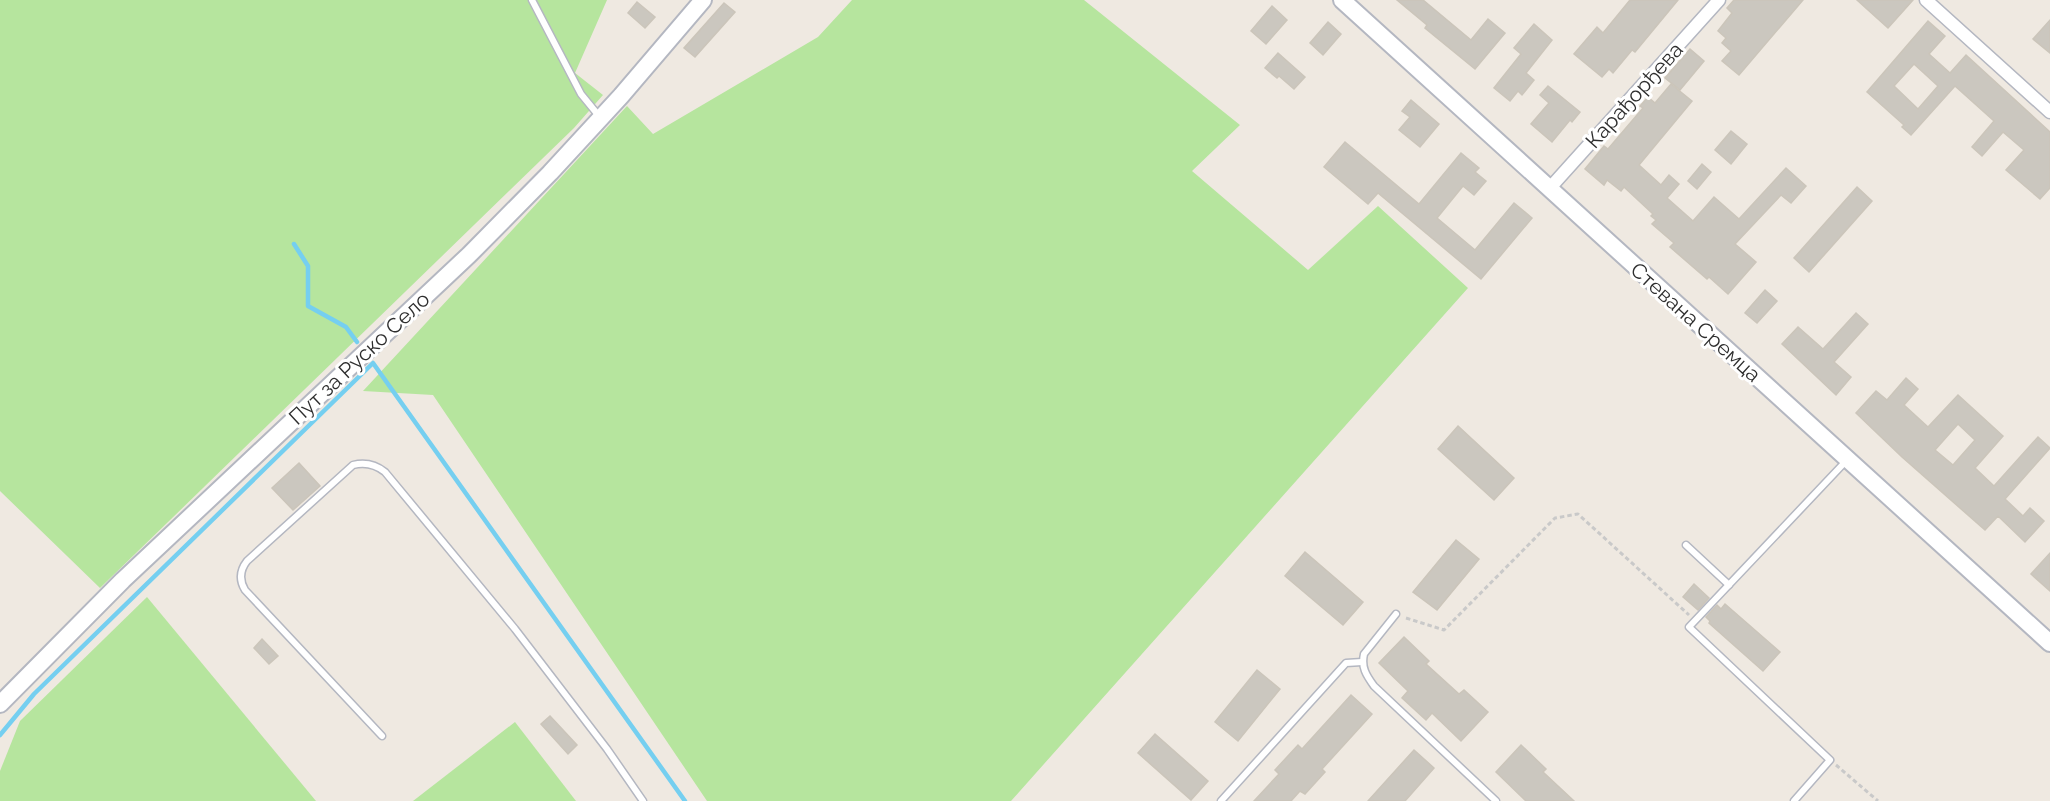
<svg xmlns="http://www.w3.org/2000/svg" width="2050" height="801" font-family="Raleway,sans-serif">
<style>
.green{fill:#b6e59e}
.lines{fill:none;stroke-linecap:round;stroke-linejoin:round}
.stream{stroke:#75cff0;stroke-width:4.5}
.building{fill:#cbc7bf;stroke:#cbc5ba;stroke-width:1.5;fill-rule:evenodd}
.lane-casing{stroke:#b4b7c1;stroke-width:9}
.street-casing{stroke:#b4b7c1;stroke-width:15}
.secondary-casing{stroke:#b4b7c1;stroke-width:20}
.path{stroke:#c9c9c9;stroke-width:3;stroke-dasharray:4.5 3;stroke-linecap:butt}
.lane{stroke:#fff;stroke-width:6}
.street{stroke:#fff;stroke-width:12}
.secondary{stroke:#fff;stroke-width:16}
.labels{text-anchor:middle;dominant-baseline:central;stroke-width:6;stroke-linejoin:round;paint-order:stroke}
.street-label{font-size:21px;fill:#2e2e2e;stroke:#fff}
</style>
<rect width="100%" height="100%" fill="#efe9e1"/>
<!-- green -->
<g class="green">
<path d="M0,0h607l-32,73 28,22 -29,33 -474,460 -100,-97z"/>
<path d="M852,0h232l156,125 -48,46 116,99 70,-64 90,82 -457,513h-304l-274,-406 -70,-4 264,-285 26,28 165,-97z"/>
<path d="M147,597l169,204h-316v-30l20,-50z"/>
<path d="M515,722l61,79h-163z"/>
</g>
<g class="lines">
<!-- stream -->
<g class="stream">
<path d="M294,244l14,22v40l38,21 11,15"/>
<path d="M0,735l34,-41 339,-331 312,438"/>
</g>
</g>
<!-- building -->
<g class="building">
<path d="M1397,0h26l48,40 17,-21 17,14 -30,36 -50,-41 2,-3z"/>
<path d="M1630,0h48l-43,52 -3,-2 -19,23 -4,-4 -7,8 -28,-23 23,-27 6,6z"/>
<path d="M1734,0h69l-64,75 -17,-14 9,-10 -9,-8 4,-5 -8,-7 14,-18 -5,-5z"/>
<path d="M1857,0h56l-25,28z"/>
<path d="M637,2l18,15 -10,11 -17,-15z"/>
<path d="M724,3l11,9 -40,45 -11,-9z"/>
<path d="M1272,6l15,14 -21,24 -15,-13z"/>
<path d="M2050,20v33l-17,-14z"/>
<path d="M1928,21l17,15 -16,18 21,19 16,-18 84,77v56l-10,11 -34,-29 18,-20 -21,-18 -21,24 -10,-9 22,-26 -39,-35 -44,49 -9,-8 2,-2 -37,-33zM1914,64l24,22 -20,23 -24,-23z"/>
<path d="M1328,22l13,12 -18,21 -13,-12z"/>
<path d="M1534,24l18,16 -26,33 8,7 -12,15 -4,-4 -8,10 -16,-13 27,-34 -7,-6z"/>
<path d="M1690,49l14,12 -24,29 -15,-12z"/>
<path d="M1278,53l27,24 -11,12 -15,-13 -2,2 -12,-10z"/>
<path d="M1671,84l21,17 -53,64 22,20 8,-10 10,9 -12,14 26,23 21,-24 25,22 47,-51 20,18 -15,17 -10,-8 -46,49 21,18 -28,32 -19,-17 -2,2 -37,-32 4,-4 -22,-19 4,-4 -5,-4 2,-2 -29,-27 -3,4 -14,-11 -3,5 -19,-16 19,-23 4,3 35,-41 -3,-2 8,-9 7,6z"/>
<path d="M1548,86l32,26 -8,10 -2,-2 -18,22 -21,-18 18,-21 -9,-8z"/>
<path d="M1411,100l28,24 -19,23 -21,-17 11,-13 -8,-6z"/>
<path d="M1731,131l16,13 -16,20 -16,-14z"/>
<path d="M1345,142l74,62 42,-51 18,15 -4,4 11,9 -12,14 -11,-9 -26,32 38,32 39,-47 18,15 -51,61 -103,-86 -10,11 -44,-37z"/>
<path d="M1702,164l9,8 -14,17 -9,-8z"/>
<path d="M1857,187l15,14 -63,71 -15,-14z"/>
<path d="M1765,290l12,11 -20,22 -12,-10z"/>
<path d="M1856,313l12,11 -34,38 17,15 -15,18 -54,-51 16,-17 25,22z"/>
<path d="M1906,378l12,11 -14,16 24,22 30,-32 45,41 -28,32 19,18 44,-49 12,11 -45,51 18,17 7,-8 14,13 -19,21 -27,-26 -13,14 -83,-73 -46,-44 20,-22 11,9zM1958,424l17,16 -22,25 -18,-15z"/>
<path d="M1458,426l56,52 -20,22 -56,-51z"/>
<path d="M299,463l21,23 -27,24 -21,-22z"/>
<path d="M1456,540l23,19 -42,51 -24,-18z"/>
<path d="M1305,552l58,50 -20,23 -58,-49z"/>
<path d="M2050,553v38l-19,-17z"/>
<path d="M1694,584l15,14 -11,12 -15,-13z"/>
<path d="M1725,604l55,48 -17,19 -54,-48 1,-2 -4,-4 11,-12 4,4z"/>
<path d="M1404,637l25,24 -3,3 33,30 5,-4 24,22 -27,29 -29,-28 -6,7 -24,-22 6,-7 -29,-28z"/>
<path d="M262,639l16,17 -9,8 -15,-16z"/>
<path d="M1257,670l23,19 -42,52 -23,-19z"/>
<path d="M1351,695l21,19 -50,55 3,3 -20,22 -5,-3 -9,10h-37l25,-27 -4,-4 23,-25 4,4z"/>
<path d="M550,716l27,29 -9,9 -27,-30z"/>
<path d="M1155,734l53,47 -17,19 -53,-47z"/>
<path d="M1521,745l25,24 -3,3 31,29h-48l-30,-29z"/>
<path d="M1414,750l20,18 -29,33h-37z"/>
</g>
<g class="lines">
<!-- lane casing -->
<g class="lane-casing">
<g id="lane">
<path d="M532,0l49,94 18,22"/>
<path d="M1686,545l43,40"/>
<path d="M1396,614l-32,40c-3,13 2,21 10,32l122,115"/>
<path d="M382,736l-137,-146c-6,-10 -5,-20 2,-29l106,-96c12,-3 22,-1 32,7l130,157 92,120 36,52"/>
<path d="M1221,801l125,-138 16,-1"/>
<path d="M1794,801l36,-41 -141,-133 158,-167"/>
</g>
</g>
<!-- street casing -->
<g class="street-casing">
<g id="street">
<path d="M1926,0l124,112"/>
<path d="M1549,189l170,-189"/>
</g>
</g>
<!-- secondary casing -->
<g class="secondary-casing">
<g id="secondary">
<path d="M1342,0l708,643"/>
<path d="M0,704l123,-124 346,-325 81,-82 71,-77 82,-96"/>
</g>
</g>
<!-- path -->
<g class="path">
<path d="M1406,618l38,12 111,-112 23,-4 111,101"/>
<path d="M1836,765l42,36"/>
</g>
<!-- lane -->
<use href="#lane" class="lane"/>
<!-- street -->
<use href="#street" class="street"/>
<!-- secondary -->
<use href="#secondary" class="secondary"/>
</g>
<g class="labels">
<!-- street labels -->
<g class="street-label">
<text transform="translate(1634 95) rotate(-48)">Карађорђева</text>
<text transform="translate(1696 322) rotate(42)">Стевана Сремца</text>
<text transform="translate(359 358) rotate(-43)">Пут за Руско Село</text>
</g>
</g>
</svg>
